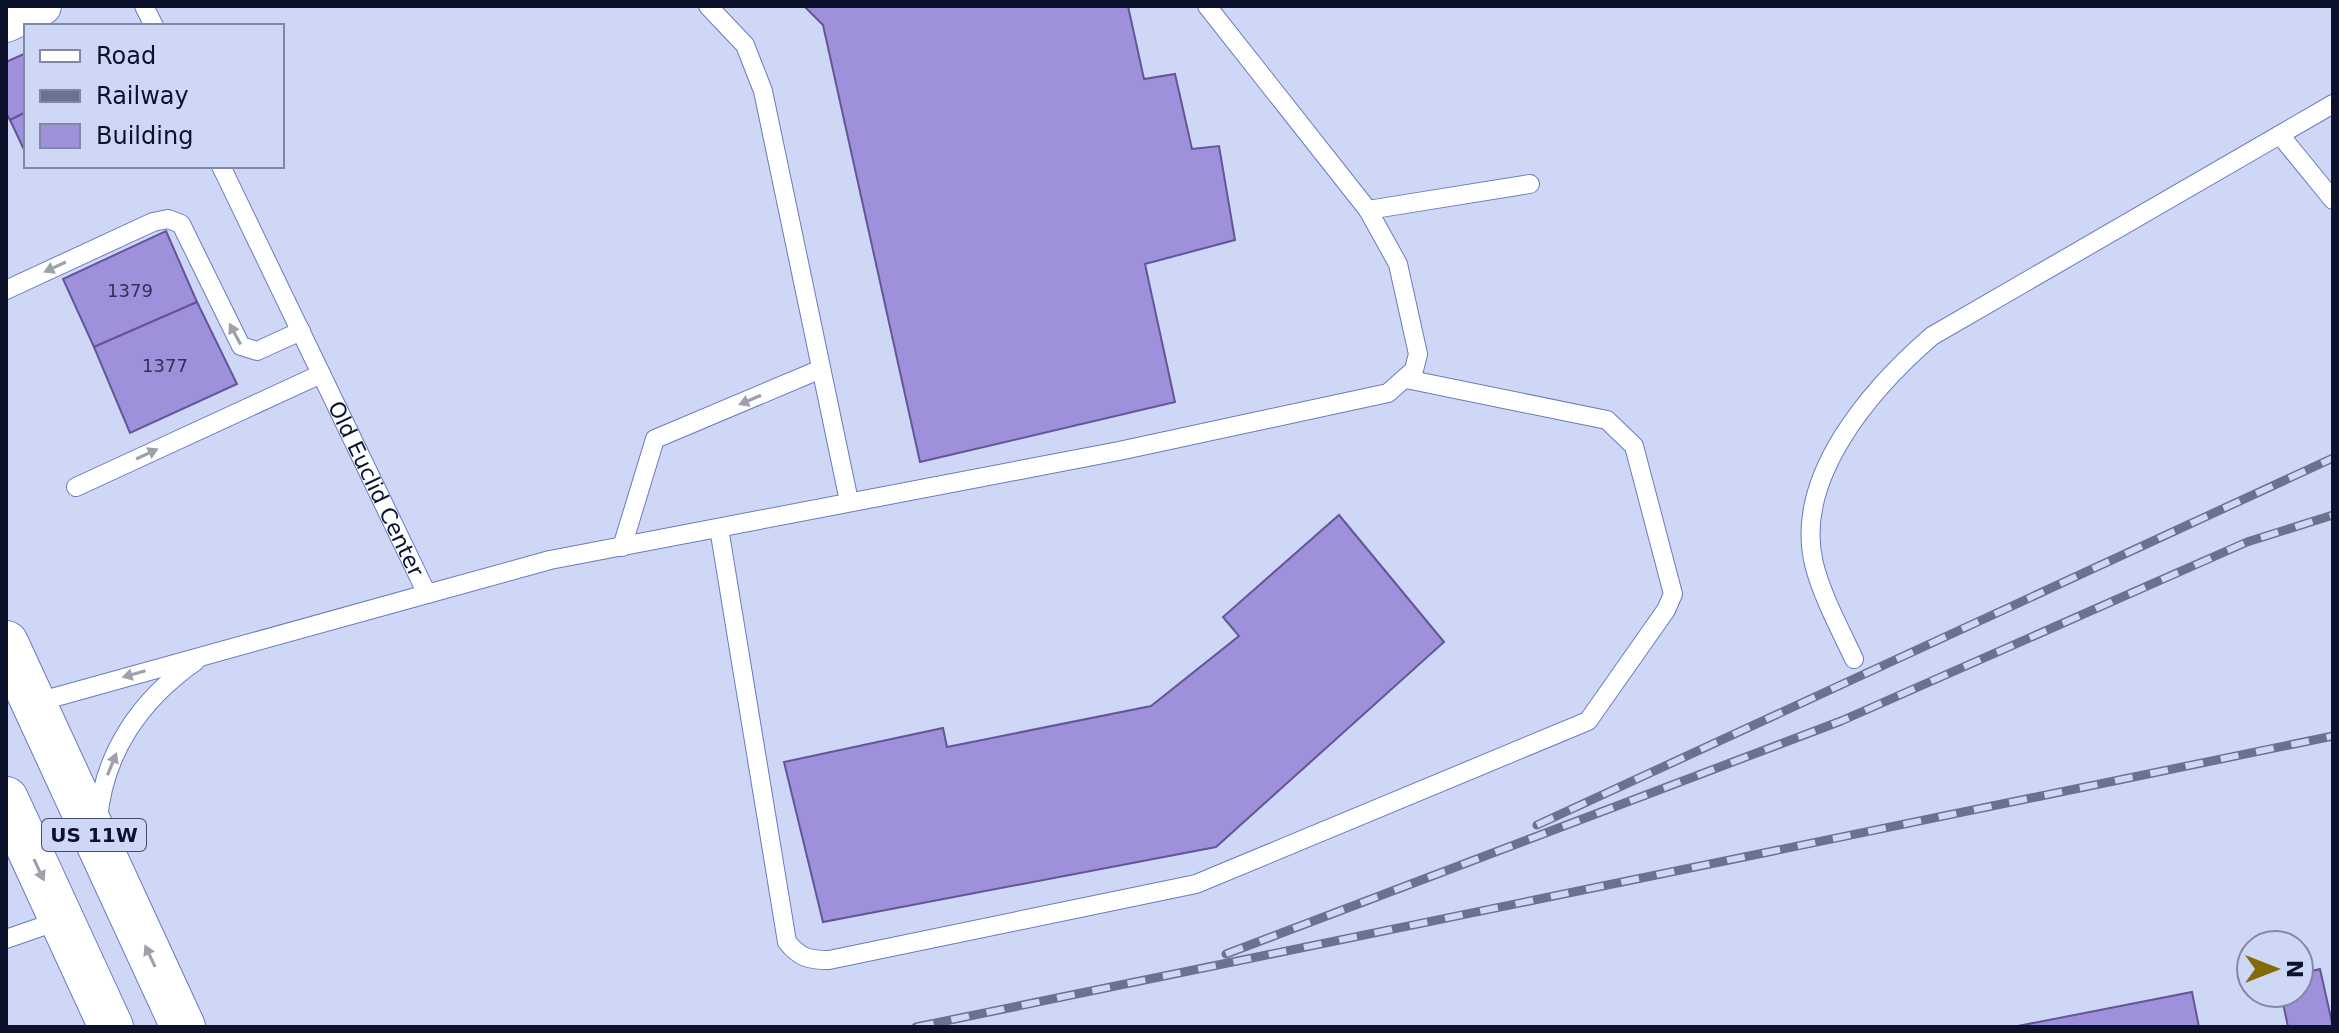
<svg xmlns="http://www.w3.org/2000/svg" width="2339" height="1033" font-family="'DejaVu Sans',sans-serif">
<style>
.building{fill:#9e90da;stroke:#64559a;stroke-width:2}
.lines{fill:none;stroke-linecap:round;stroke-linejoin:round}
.service-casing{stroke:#697ac0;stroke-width:20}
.minor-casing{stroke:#697ac0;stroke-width:40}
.primary-casing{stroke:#697ac0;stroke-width:46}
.service{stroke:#fff;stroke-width:18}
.minor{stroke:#fff;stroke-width:38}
.primary{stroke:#fff;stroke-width:44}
.rail-casing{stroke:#6b728f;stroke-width:9}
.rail{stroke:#ced8f6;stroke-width:6;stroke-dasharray:18;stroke-linecap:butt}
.oneway{fill:#9ea0ab}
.labels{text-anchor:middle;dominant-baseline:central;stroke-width:6;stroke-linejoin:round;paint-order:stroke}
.number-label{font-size:18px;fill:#303158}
.shield{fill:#ced8f6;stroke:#464d69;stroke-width:2}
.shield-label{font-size:20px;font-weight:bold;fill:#0c112c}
.street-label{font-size:22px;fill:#0c112c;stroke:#ced8f6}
</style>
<rect width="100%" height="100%" fill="#ced8f6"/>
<!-- building -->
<g class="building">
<path d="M804,6h324l16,73 31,-5 17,75 27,-3 16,94 -90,24 30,138 -255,60 -97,-437z"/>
<path d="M26,53v59l-16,8 -4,-7v-51z"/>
<path d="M26,112v42l-16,-34z"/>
<path d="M166,231l31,71 -103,45 -31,-68z"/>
<path d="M197,302l40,82 -107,49 -36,-86z"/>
<path d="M1339,515l105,127 -228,205 -393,75 -39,-160 159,-34 4,19 204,-41 88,-70 -16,-19z"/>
<path d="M2320,969l13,58h-45l-7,-34h18v-19z"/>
<path d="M2192,992l7,35h-186z"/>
</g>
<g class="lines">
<!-- service casing -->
<g class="service-casing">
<g id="service">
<path d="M144,6l10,20"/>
<path d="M708,6l37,39 18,46 86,410"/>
<path d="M2280,135l53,65"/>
<path id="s1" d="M221,166l206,428 123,-34 569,-109 269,-58 26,-23 4,-16 -20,-90 -30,-54 -161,-204"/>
<path d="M1368,210l162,-26"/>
<path d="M6,290l147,-68 15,-3 13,5 60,122 16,5 44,-20"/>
<path d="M76,487l245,-113"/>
<path d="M719,528l68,414c13,16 22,18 42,18l367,-76 392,-163 78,-111 7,-16 -39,-148 -27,-26 -201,-41"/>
<path d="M622,547l33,-108 166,-70"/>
<path d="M1854,659c-14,-30 -32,-63 -40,-95 -21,-87 58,-176 118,-228l401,-232"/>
<path d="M34,703l393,-109"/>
<path d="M98,821c5,-68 43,-122 98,-160"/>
<path d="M6,939l55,-19"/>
</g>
</g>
<!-- minor casing -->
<g class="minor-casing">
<path id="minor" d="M6,23l36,-17"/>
</g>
<!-- primary casing -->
<g class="primary-casing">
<g id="primary">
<path d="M6,643l177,384"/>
<path d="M6,799l105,228"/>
</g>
</g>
<!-- service -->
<use href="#service" class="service"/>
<!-- minor -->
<use href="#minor" class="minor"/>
<!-- primary -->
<use href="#primary" class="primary"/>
<!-- rail casing -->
<g class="rail-casing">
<g id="rail">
<path d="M1537,825l796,-367"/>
<path d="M1226,954l615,-233 406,-179 86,-27"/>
<path d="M916,1027l1417,-291"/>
</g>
</g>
<!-- rail -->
<use href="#rail" class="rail"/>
</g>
<!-- one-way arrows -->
<defs><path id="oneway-solid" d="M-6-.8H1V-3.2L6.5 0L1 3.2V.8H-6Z" transform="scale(2)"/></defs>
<g class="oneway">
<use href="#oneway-solid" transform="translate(55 267) rotate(155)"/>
<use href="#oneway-solid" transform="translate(235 334) rotate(-118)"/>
<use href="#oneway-solid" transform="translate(750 400) rotate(157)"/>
<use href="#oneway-solid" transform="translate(147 454) rotate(-25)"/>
<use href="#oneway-solid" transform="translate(134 674) rotate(164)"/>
<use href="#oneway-solid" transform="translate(112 764) rotate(-68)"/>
<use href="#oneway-solid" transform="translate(39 870) rotate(65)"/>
<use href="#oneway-solid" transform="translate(150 956) rotate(-115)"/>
</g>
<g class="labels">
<!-- number labels -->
<g class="number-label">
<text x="130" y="290">1379</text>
<text x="165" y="365">1377</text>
</g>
<!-- shield labels -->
<rect class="shield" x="42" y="819" width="104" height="32" rx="6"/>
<g class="shield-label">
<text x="94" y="835">US 11W</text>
</g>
<!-- street labels -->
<g class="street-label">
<text stroke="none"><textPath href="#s1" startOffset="358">Old Euclid Center</textPath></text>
</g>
</g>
<!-- border -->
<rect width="2339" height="1033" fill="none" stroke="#0c112c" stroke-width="16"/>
<!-- legend -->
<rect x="24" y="24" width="260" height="144" fill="#ced8f6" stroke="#8088a5" stroke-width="2"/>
<rect x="40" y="50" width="40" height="12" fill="#ffffff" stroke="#8088a5" stroke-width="2"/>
<text x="96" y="64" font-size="24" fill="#0c112c">Road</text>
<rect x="40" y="90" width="40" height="12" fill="#6b728f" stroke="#8088a5" stroke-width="2"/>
<text x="96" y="104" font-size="24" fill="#0c112c">Railway</text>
<rect x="40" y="124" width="40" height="24" fill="#9e90da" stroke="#8088a5" stroke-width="2"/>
<text x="96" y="144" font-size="24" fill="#0c112c">Building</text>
<!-- north arrow -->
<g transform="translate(2275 969) rotate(90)"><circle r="38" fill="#ced8f6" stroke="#8088a5" stroke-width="2"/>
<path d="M0-6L14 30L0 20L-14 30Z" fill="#836a04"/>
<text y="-12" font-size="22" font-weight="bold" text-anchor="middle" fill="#0c112c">N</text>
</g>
</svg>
